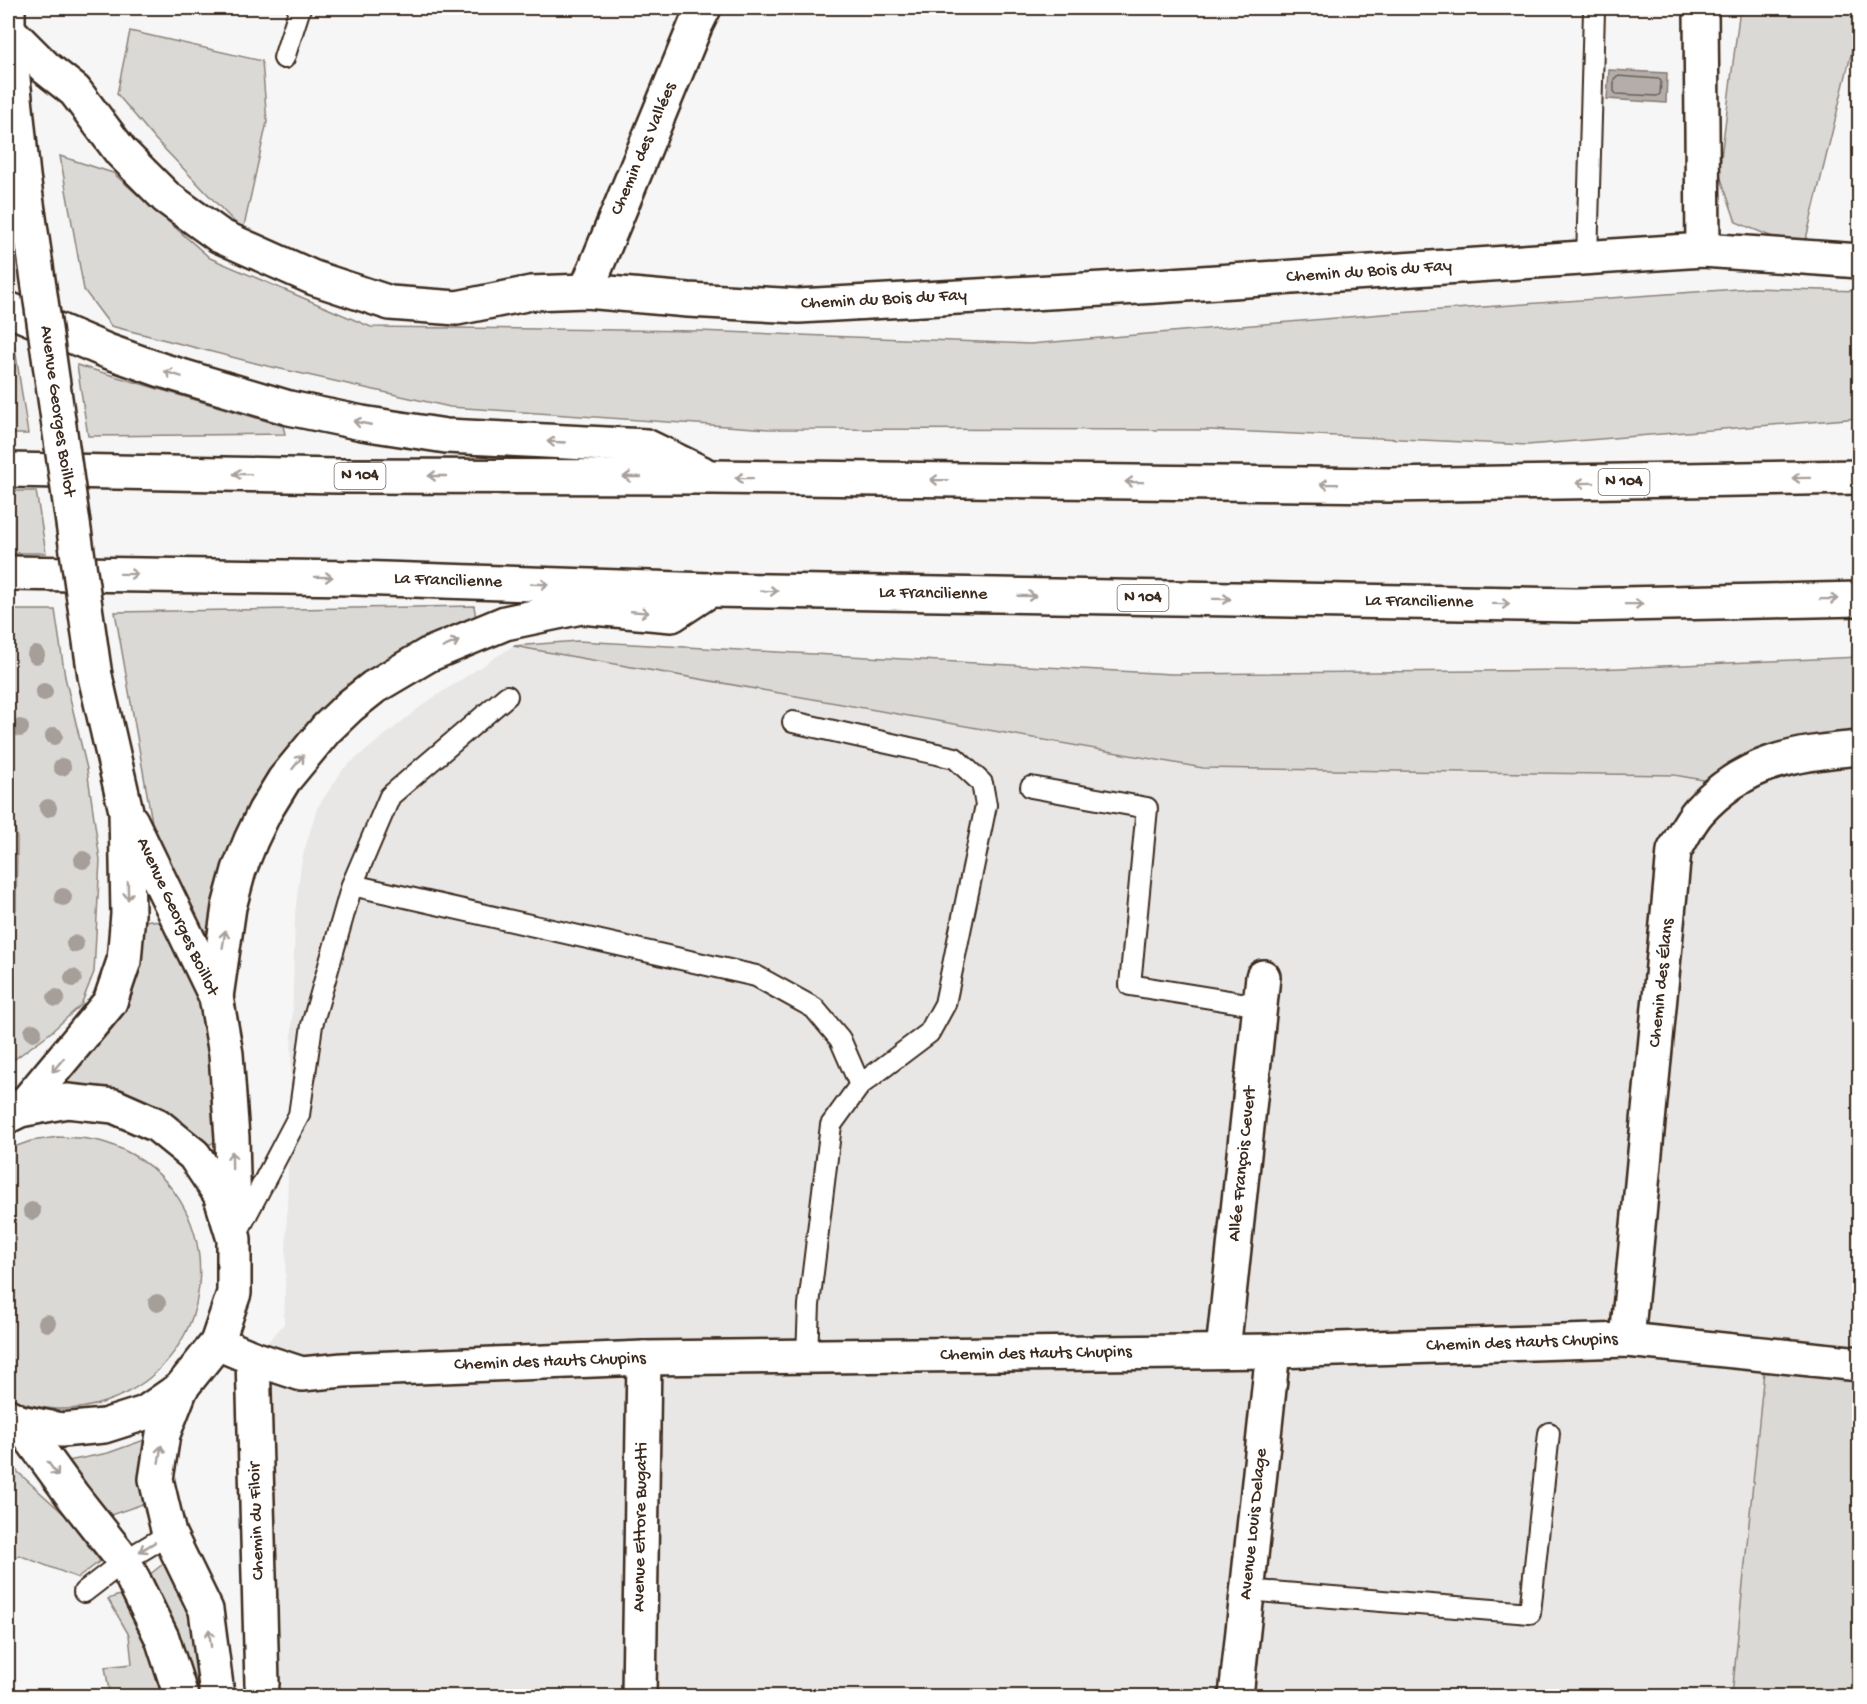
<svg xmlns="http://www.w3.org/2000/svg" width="1867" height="1704" font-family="'Gochi Hand',sans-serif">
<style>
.built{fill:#e9e7e6}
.green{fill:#dbd9d6;stroke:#8b827a;stroke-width:1.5}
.water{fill:#b4aeaa;stroke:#847972;stroke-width:1.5}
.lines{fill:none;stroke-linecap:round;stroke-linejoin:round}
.shore{stroke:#6b5f56;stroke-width:1.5}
.service-casing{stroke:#3b2a1e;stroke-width:24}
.minor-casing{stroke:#3b2a1e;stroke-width:38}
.tertiary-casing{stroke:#3b2a1e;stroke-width:38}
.primary-casing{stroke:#3b2a1e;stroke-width:38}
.trunk-casing{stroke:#3b2a1e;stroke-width:38}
.service{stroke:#fff;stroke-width:20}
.minor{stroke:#fff;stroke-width:33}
.tertiary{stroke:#fff;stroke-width:33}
.primary{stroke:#fff;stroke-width:33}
.trunk{stroke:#fff;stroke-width:33}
.tertiary-bridge-casing{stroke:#3b2a1e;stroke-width:38;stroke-linecap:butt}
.tertiary-bridge{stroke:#fff;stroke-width:33}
.tree{fill:#a69e98}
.oneway{stroke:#a79f9a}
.labels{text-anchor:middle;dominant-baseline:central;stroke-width:6;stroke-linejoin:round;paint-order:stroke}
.shield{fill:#fff;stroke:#766a62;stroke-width:1.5}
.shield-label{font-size:16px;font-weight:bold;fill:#3b2a1e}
.street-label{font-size:18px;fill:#3b2a1e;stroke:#fff}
</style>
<rect width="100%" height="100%" fill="#f7f6f6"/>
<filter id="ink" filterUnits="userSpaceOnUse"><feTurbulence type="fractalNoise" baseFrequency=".0167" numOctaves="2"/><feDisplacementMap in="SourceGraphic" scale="12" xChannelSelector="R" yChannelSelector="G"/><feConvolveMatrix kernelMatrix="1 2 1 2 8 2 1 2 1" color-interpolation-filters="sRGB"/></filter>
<g filter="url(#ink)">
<!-- built -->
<path class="built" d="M513,646l690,122 471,7 53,9 132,-36v616l-92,-10 -3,17 -32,325h-1469l-10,-338 31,-34 11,-411 7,-55 15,-50 27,-40 81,-65z"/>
<!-- green -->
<g class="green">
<path d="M1740,8h119v14l-53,217 -24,2 -46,-19 -17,-49z"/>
<path d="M130,31l132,30 5,61 -24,109 -88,-92 -38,-45z"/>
<path d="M60,156l53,17 97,85 161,69 327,4 332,13 353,-30 369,-26 107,3v127l-332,27 -317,-15 -441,-1 -319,-22 -187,-42 -152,-39 -27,-36z"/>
<path d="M8,332l5,3 15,99h-20z"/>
<path d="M77,365l206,61 2,8 -197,2z"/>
<path d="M8,491h28l10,62h-38z"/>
<path d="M474,606l2,12 -94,45 -88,77 -68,113 -17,77 -9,2 -48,-110 -37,-210z"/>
<path d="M8,610h47l10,67 22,92 13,91 -6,112 -13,33 -31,28 -42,31v-128l8,-27 1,-70 -9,-48z"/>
<path d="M578,641l594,33 404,-4 283,-13v91l-132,36 -53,-9 -471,-7 -690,-122z"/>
<path d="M150,920l12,3 6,7 37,82 7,31 7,95 -8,6h-11l-75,-50 -35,-8 -31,-1c18,-19 63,-62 71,-84 9,-24 7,-53 7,-78z"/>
<path d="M58,1137c18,1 37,1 54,8 121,47 115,216 -7,257 -32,11 -67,9 -97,-5v-248l23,-8z"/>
<path d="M1764,1371l95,11v314h-127z"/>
<path d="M147,1439l2,63 -44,15 -47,-54 50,-10z"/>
<path d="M8,1463l58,53 34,45 -22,17 -59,-23 -11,8z"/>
<path d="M164,1563l10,4 16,34 16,95h-15l-43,-120z"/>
<path d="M129,1592l39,104h-58l-5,-29 27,-3 -3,-29 -21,-36z"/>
</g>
<!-- water -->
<path class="water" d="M1609,70l58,3 -1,30 -59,-4z"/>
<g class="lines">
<!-- shore -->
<path class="shore" d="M1617,76l42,3 2,2 -1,13 -3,2 -41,-2 -2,-3v-12z"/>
<!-- service casing -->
<g class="service-casing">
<g id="service">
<path d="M284,58l16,-50"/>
<path d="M1587,259l7,-248"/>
<path d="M793,722l162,36 27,25 4,22 -41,199 -16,29 -69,52 -29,40 -22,180 -2,51"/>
<path d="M1031,787l116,21 -17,177 130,21"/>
<path d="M352,885l38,-89 117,-100"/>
<path d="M238,1231l61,-116 13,-90 40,-140 404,91 58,32 26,31 20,46"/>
<path d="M1246,1590l284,23 19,-180"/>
<path d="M84,1592l40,-31 45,-27"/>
</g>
</g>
<!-- minor casing -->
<g class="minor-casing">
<g id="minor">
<path d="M1701,8l2,242"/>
<path d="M8,30l38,38 29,23 46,61 45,45 54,39 94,42 76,25 67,5 74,-15 55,-2 102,9 111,6 357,-20 547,-36 157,11"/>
<path d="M586,291l110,-267 8,-16"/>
<path d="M1627,1340l47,-489c8,-13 15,-29 25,-40 45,-50 97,-58 161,-63"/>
<path d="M217,1343l36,15 49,16 41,-4 301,-12 629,-7 354,-11 233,24"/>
<path d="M1223,1351l40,-374"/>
<path d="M253,1358l9,326"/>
<path d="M639,1696l5,-338"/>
<path d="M1236,1696l37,-345"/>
</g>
</g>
<!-- tertiary casing -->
<g class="tertiary-casing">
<g id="tertiary">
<path d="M8,8v22l15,146"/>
<path d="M131,821l85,176 10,57 6,84 2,78"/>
<path d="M20,1110l90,-108 14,-41 4,-47 -2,-103 -31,-135"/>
<path d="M8,1116l12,-6 47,-9 47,5 43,19 37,30 26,39 14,45v54l-17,50 -36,45 -36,25 -41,13 -43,4 -42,-8 -11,-6"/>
</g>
</g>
<!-- primary casing -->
<g class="primary-casing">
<g id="primary">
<path d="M181,1388l-18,46 -7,45 13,55 37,76 10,76v10"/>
<path d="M19,1422l53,73 52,66 38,77 19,58"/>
</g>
</g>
<!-- trunk casing -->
<g class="trunk-casing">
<g id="trunk">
<path d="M8,309l99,42 54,19 128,38 73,15 84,13 200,10 56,27"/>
<path d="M8,470l330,6 374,1 676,8 472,-8"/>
<path d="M8,573l347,5 355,12 866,15 284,-6"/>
<path d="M216,997l13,-90 10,-37 12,-30 14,-29 19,-31 42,-51 24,-23 24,-19 54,-32 77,-32 76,-16 91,8 38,-25"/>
</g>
</g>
<!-- service -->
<use href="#service" class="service"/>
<!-- minor -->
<use href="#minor" class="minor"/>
<!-- tertiary -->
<use href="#tertiary" class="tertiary"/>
<!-- primary -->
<use href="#primary" class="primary"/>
<!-- trunk -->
<use href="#trunk" class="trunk"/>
<!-- tertiary-bridge casing -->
<g class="tertiary-bridge-casing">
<path id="tertiary-bridge" d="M23,176l72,500"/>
</g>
<!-- tertiary-bridge -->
<use href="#tertiary-bridge" class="tertiary-bridge"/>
</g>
<!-- trees -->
<g class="tree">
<circle cx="36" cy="655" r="9"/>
<circle cx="44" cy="692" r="9"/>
<circle cx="20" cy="728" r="9"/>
<circle cx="54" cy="736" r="9"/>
<circle cx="62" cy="767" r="9"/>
<circle cx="48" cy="808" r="9"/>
<circle cx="83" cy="860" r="9"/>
<circle cx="63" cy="897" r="9"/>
<circle cx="75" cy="944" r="9"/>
<circle cx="73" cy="978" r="9"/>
<circle cx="56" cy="998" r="9"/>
<circle cx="33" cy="1032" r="9"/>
<circle cx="32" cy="1211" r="9"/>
<circle cx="157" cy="1303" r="9"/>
<circle cx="47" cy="1323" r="9"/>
</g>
<!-- one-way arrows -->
<defs><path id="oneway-shaft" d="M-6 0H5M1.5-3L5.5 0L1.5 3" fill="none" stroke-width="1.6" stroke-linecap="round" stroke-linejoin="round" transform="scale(1.5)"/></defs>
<g class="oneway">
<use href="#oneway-shaft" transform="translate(173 374) rotate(-163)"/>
<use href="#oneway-shaft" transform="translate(362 423) rotate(-169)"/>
<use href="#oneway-shaft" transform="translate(556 442) rotate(-177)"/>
<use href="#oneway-shaft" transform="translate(242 474) rotate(-179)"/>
<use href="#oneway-shaft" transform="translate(437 476) rotate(-180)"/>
<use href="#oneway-shaft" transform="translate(632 477) rotate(-180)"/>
<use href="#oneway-shaft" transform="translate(744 478) rotate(-179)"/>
<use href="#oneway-shaft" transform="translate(1801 478) rotate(179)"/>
<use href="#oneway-shaft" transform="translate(939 480) rotate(-179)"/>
<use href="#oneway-shaft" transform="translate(1134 482) rotate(-179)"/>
<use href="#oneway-shaft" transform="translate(1585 483) rotate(179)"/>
<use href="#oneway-shaft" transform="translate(1329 484) rotate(-179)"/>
<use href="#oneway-shaft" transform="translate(129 574) rotate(1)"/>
<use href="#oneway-shaft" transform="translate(324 577) rotate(1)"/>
<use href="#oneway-shaft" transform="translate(540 584) rotate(2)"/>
<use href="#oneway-shaft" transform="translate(769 591) rotate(1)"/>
<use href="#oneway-shaft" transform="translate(1027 596) rotate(1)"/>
<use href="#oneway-shaft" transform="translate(1222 599) rotate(1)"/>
<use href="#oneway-shaft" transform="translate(1829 599) rotate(-1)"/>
<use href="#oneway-shaft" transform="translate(1501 604) rotate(1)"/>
<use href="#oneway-shaft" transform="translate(1634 604) rotate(-1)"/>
<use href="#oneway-shaft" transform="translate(640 612) rotate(5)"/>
<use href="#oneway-shaft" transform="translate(451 644) rotate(-24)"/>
<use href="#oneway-shaft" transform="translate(298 762) rotate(-52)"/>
<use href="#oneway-shaft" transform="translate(128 891) rotate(89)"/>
<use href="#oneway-shaft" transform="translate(224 939) rotate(-81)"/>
<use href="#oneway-shaft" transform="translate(58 1065) rotate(130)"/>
<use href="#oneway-shaft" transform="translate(232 1160) rotate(-91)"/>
<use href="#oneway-shaft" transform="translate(160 1454) rotate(-81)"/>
<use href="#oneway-shaft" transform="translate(53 1469) rotate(54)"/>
<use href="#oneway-shaft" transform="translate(147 1547) rotate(149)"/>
<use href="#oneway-shaft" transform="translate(210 1638) rotate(-97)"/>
</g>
</g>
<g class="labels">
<!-- shield labels -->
<g class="shield">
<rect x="334.5" y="463" width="51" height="26" rx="4.5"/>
<rect x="1598.5" y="469" width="51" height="26" rx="4.5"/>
<rect x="1117.5" y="585" width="51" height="26" rx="4.5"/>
</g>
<g class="shield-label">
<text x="360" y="476">N 104</text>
<text x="1624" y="482">N 104</text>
<text x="1143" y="598">N 104</text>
</g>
<!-- street labels -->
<g class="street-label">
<text transform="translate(644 149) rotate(-67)">Chemin des Vallées</text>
<text transform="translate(1369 272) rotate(-4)">Chemin du Bois du Fay</text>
<text transform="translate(884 300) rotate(-3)">Chemin du Bois du Fay</text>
<text transform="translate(57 411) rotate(82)">Avenue Georges Boillot</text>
<text transform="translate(448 581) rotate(2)">La Francilienne</text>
<text transform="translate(933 594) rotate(1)">La Francilienne</text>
<text transform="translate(1419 602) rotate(1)">La Francilienne</text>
<text transform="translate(177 917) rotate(65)">Avenue Georges Boillot</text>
<text transform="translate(1662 983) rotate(-84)">Chemin des Élans</text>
<text transform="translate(1243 1164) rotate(-84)">Allée François Cevert</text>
<text transform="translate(1522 1343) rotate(-2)">Chemin des Hauts Chupins</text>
<text transform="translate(1036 1354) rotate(-1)">Chemin des Hauts Chupins</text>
<text transform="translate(550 1362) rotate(-2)">Chemin des Hauts Chupins</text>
<text transform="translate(257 1521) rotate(-92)">Chemin du Filoir</text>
<text transform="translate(1254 1524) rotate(-84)">Avenue Louis Delage</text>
<text transform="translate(641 1527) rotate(-89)">Avenue Ettore Bugatti</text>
</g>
</g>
<!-- margin -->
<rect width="1867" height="1704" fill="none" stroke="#fff" stroke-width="30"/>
<rect x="15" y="15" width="1837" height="1674" fill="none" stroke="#3b2a1e" stroke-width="2" filter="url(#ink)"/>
</svg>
